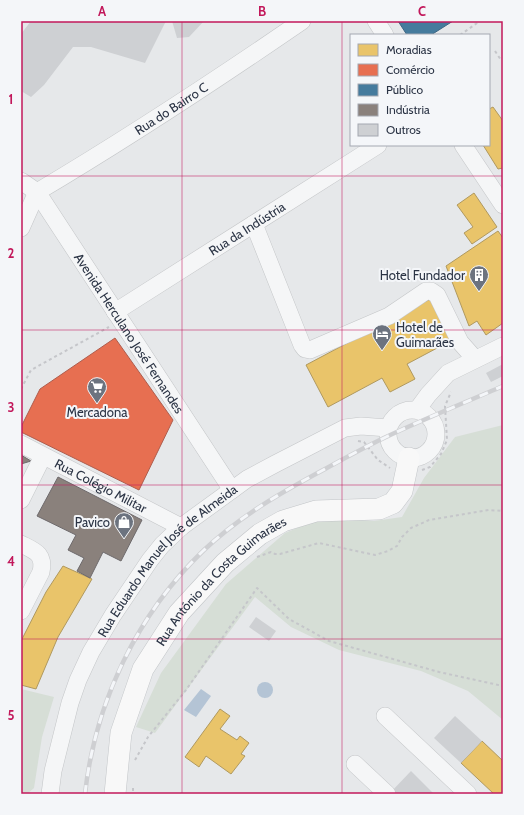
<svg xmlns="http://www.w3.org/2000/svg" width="524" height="815" font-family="Cabin,sans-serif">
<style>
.green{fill:#d6ded6}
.water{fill:#b4c4d5}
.homes{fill:#e9c46a;stroke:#b0995f}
.shops{fill:#e76f51;stroke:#af5d4d}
.public{fill:#457b9d;stroke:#3d6683}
.industry{fill:#8a817c;stroke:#6e6a6c}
.building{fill:#ced0d3}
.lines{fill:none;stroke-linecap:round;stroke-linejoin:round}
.minor-casing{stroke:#c4c6c8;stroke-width:18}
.major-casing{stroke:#c2c5c8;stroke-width:22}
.path{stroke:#c5c6ca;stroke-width:2;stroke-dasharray:3 3;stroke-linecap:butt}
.minor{stroke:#f5f6f7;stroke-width:17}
.major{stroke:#f8f8f8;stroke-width:21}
.rail-casing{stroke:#cecfd2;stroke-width:4.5}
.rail{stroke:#f4f6f9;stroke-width:3;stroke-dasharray:9;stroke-linecap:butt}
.grid{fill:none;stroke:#c2185b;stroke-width:1;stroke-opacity:0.55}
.labels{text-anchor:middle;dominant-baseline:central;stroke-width:4;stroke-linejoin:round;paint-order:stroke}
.street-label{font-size:13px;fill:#2b3445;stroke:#f4f6f9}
.poi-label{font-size:13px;fill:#2b3445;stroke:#f4f6f9;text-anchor:end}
.neatline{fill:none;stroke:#c2185b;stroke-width:1.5}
.grid-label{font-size:13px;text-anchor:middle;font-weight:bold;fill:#c2185b}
</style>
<rect width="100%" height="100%" fill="#e6e8ea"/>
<!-- green -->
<g class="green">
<path d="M503,425v295l-35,-29 -47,-20 -82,-21 -48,-23 -36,-30 -100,136 -19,-6 25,-54 65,-89 59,-51 36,-15 53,3 28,-4 22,-39 31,-41z"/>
<path d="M21,689l33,8 -12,40 -8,51 -7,6h-6z"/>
</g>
<!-- water -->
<g class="water">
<circle cx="265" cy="690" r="8"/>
<path d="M201,689l10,7 -15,21 -12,-7z"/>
</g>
<!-- homes -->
<g class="homes">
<path d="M493,107l10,14v47l-5,1 -15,-24h6v-36z"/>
<path d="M474,193l23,34 -25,17 -8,-11 9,-6 -16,-22z"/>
<path d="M498,231l5,7v85l-17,12 -9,-14 -8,5 -23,-60z"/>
<path d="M434,297l22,41 -49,26 8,15 -25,13 -8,-14 -54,29 -22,-42z"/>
<path d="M63,566l29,13 -34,58 -22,52 -15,-4v-44l25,-49z"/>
<path d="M220,709l10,7 -10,13 17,11 3,-4 9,7 -8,11 4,2 -14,18 -25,-18 -7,11 -14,-10z"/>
<path d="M482,741l21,20v33h-9l-33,-31z"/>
</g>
<!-- shops -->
<path class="shops" d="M115,338l58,82 -34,70 -118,-58v-5l19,-38z"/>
<!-- public -->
<path class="public" d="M398,21h55l-22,14h-24z"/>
<!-- industry -->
<g class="industry">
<path d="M21,455l10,6 -10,3z"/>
<path d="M58,477l84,43 -21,41 -18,-9 -13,26 -13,-7 7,-13 -16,-8 8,-15 -39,-19z"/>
</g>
<!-- building -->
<g class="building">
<path d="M31,21h135l-21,42 -54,-16h-18l-29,38 -13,12 -10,-6v-57z"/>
<path d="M172,21h32l-15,16 -12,1z"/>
<path d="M503,364v12l-12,6 -5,-9z"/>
<path d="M256,617l20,14 -7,10 -20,-14z"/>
<path d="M455,716l27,25 -21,22 -27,-25z"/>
<path d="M411,771l23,23h-41l-2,-2z"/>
</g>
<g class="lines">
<!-- minor casing -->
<g class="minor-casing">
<g id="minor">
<path d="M376,21l9,14"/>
<path d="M463,145l40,60"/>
<path id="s1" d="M21,181l16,11 195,298"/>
<path id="s2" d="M37,192c91,-54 179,-112 265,-171"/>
<path d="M254,224l48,121 3,4 5,1 79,-34 37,-25h5l6,4 23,47 15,17"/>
<path d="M21,228l16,-36"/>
<path id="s3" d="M115,312l263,-167"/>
<circle cx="412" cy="434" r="24"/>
<path d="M417,410l11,-15 20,-22 55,-27"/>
<path id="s4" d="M21,444l160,83"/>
<path d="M21,500l22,-44"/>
<path d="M21,544c14,7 24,10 20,28l-20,39"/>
<path d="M385,716l83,78"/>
<path d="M355,764l32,30"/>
<path id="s5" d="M50,794l3,-23 17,-68 8,-23 13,-28 22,-37 37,-55 12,-15 19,-18 66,-48 28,-15 70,-36 16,-2 27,2"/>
</g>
</g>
<!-- major casing -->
<g class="major-casing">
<g id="major">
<path id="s6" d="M115,794l6,-61 22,-64 36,-56 46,-50 35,-29 23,-13 33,-10 63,-2 14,-6 9,-12 7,-33"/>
</g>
</g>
<!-- path -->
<g class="path">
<path d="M460,35l20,-14"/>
<path d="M495,51l6,9 2,-1"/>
<path d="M21,389l10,-19 78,-43"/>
<path d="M358,441l6,1 14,18 12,8"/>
<path d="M422,470l8,-3 11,-13 6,-14 -2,-34 6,-14"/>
<path d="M257,557l14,-5 4,2h5l39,-11 56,12 13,-4 9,-5 5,-9 9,-9 18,-8 60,-10 14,1"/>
<path d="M135,760l13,-23 38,-47 71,-102 32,31 40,22 110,31 64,14"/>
<path d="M133,788v6"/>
</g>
<!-- minor -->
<use href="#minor" class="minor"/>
<!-- major -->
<use href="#major" class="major"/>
<!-- rail casing -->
<g class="rail-casing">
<path id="rail" d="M85,794c10,-91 52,-180 119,-244 36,-34 78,-58 121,-81 20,-11 40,-22 61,-32 38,-18 78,-34 117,-51"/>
</g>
<!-- rail -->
<use href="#rail" class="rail"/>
</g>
<!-- grid -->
<path class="grid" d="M182,21v773M342,21v773M21,176h482M21,330h482M21,485h482M21,639h482"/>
<!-- icons -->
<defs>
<g id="building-pin" transform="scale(1)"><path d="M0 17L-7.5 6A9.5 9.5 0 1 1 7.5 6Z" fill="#6c737f" stroke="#f4f6f9"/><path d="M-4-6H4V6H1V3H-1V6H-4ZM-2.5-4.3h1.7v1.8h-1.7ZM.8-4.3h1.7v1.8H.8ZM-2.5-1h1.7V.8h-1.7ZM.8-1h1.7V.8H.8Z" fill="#fff"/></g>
<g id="hotel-pin" transform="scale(1)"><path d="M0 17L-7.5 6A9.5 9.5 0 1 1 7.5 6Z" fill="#6c737f" stroke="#f4f6f9"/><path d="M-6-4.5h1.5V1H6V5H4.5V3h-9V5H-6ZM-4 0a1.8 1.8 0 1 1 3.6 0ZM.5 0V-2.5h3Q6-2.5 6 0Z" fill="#fff"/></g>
<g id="supermarket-pin" transform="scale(1)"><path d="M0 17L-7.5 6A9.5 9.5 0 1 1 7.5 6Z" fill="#6c737f" stroke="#f4f6f9"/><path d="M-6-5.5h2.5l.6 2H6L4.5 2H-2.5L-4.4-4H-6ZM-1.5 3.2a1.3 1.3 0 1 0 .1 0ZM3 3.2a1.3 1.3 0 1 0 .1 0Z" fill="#fff"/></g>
<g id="shop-pin" transform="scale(1)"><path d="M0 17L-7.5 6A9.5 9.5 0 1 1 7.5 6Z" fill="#6c737f" stroke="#f4f6f9"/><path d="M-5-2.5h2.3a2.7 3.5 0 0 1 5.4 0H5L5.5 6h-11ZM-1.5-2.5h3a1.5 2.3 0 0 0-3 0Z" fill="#fff"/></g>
</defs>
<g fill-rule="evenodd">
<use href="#building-pin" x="479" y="275"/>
<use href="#hotel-pin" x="382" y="334"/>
<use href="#supermarket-pin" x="97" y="387"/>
<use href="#shop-pin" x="124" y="522"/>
</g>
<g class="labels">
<!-- street labels -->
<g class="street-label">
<text stroke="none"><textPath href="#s2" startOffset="158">Rua do Bairro C</textPath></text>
<text stroke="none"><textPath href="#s3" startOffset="156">Rua da Indústria</textPath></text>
<text stroke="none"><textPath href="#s1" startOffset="188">Avenida Herculano José Fernandes</textPath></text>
<text stroke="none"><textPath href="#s4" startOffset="90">Rua Colégio Militar</textPath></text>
<text stroke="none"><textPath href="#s5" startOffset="269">Rua Eduardo Manuel José de Almeida</textPath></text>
<text stroke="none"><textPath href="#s6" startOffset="248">Rua António da Costa Guimarães</textPath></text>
</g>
<!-- poi labels -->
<g class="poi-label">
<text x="465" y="275">Hotel Fundador</text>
<text x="396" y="327" text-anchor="start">Hotel de<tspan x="396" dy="15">Guimarães</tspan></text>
<text x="97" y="412" text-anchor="middle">Mercadona</text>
<text x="110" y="522">Pavico</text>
</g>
</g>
<!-- border -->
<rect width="524" height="815" fill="none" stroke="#f4f6f9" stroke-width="44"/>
<!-- legend -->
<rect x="350" y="34" width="140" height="112" fill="#f4f6f9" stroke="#a4a8b1"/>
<rect x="358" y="44" width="20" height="12" fill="#e9c46a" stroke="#a4a8b1"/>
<text x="386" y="54" font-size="12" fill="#2b3445">Moradias</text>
<rect x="358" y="64" width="20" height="12" fill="#e76f51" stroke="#a4a8b1"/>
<text x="386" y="74" font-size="12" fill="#2b3445">Comércio</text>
<rect x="358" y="84" width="20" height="12" fill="#457b9d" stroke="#a4a8b1"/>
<text x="386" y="94" font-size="12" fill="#2b3445">Público</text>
<rect x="358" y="104" width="20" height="12" fill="#8a817c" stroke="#a4a8b1"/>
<text x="386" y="114" font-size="12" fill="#2b3445">Indústria</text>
<rect x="358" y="124" width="20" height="12" fill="#ced0d3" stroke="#a4a8b1"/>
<text x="386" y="134" font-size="12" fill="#2b3445">Outros</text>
<rect x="22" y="22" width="480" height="771" class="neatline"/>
<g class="grid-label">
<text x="102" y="16">A</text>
<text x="262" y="16">B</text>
<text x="422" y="16">C</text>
<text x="11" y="104">1</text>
<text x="11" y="258">2</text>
<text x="11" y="412">3</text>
<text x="11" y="566">4</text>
<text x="11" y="720">5</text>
</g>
</svg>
